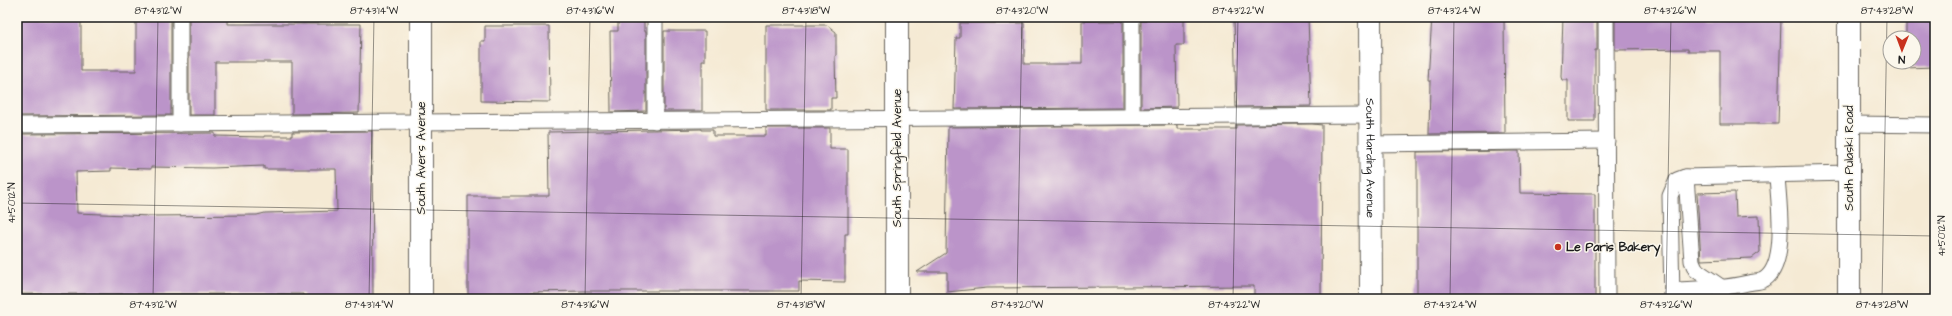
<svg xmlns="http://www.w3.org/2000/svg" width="1952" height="316" font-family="'Architects Daughter',sans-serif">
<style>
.building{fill:#bb94c9;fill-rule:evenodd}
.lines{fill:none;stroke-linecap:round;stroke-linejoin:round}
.service-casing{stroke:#68645c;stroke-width:17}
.minor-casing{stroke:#68645c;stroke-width:24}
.secondary-casing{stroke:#68645c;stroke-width:24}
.service{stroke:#fff;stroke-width:15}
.minor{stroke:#fff;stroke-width:22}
.secondary{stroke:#fff;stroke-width:22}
.ticks{fill:none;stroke:#1c1c1c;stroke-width:1;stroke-opacity:0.45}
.poi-dot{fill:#c8321e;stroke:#fbf7ec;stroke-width:1.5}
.labels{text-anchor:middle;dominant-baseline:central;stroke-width:3;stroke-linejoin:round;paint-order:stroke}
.street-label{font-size:12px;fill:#1c1c1c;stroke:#fbf7ec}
.poi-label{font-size:12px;font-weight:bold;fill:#1c1c1c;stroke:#fbf7ec;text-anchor:start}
.neatline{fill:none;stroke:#1c1c1c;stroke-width:1.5}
.ticks-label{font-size:10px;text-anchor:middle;fill:#1c1c1c}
</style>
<rect width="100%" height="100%" fill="#fbf7ec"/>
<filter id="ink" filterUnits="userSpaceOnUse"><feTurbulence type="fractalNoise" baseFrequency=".025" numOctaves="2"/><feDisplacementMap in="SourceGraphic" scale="8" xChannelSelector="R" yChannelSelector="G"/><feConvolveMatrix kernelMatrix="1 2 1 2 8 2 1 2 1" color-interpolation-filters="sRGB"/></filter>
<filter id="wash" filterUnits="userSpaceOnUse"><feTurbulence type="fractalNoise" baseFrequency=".012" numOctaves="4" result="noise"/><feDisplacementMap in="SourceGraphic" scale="16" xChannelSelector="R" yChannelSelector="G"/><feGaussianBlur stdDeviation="0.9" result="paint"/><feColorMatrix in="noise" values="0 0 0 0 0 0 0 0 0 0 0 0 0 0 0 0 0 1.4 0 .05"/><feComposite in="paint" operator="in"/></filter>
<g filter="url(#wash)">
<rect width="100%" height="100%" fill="#f5ead4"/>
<g id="blocks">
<!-- building -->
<g class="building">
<path d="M17,17h64v54h55v-54h35v98l-154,1z"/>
<path d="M189,17h39v7h133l-2,89 -67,1v-52h-77v53h-26z"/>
<path d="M618,17h26v14h2v80l-35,1 -1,-81h8z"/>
<path d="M1146,17h38v28h-8l1,62 -36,1v-87h5z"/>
<path d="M1234,17h74l3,89 -75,1z"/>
<path d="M1432,17h72l1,116 -76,1 1,-54h-2z"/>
<path d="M1563,17h31v2h3v31h-2v71h-27v-41h-6l-1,-3z"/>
<path d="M1688,17l93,2 -3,105h-58v-73h-32v-2l-73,1v-31z"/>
<path d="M1906,17h29v50l-30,1v-6h9v-24h-8z"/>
<path d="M1082,21h41v87l-169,1 2,-71h4v-15h64v41h58z"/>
<path d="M766,25h61l9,7v24h-1l1,42h-5v12h-65z"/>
<path d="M485,26h64l1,76 -69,-1v-60h4z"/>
<path d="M664,31h41v30h-3v50h-38z"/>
<path d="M1312,124l10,1 -1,174h-67v-13l-267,2 -40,4v-20h-30l29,-19 2,-126 229,-2v4h59v-4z"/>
<path d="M766,128h64v21h18v85h-3v48l-46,-1v10h-215l-53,1v7h-63v-103h81l-1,-64 154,-3v1h11v6h53z"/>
<path d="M372,131l1,168h-70v-5h-286v-160l198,-1v3l49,1v-1h28v-4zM264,166v3h72l1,42 -72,2 -8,2 -107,1 -73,-3 -1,-41 35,-1v-3l40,1v-2l61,1z"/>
<path d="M1519,151l1,42 75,1v105h-178v-147z"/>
<path d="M1735,192l1,25 23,-1 1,36 -8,6 -51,2 -4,-67z"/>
</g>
</g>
</g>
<g filter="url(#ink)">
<use href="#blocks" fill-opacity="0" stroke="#68645c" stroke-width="1"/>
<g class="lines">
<!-- service casing -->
<g class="service-casing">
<g id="service">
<path d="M1132,17v99"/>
<path d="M1606,17l1,282"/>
<path d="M655,121v-104"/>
<path d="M180,124v-107"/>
<path d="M1849,124l86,1"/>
<path d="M17,125l1354,-10"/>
<path d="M1370,144l237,-3"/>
<path d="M1686,177l6,84 4,9 28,19"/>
<path d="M1672,290c26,-1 50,-1 76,-7 4,-1 11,-1 15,-3 26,-14 15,-80 14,-105"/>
<path d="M1672,299l-2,-103 7,-16 8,-3 164,-4"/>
</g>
</g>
<!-- minor casing -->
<g class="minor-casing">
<g id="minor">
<path d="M421,17v282"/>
<path d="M897,17v282"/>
<path id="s1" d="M1370,17l1,282"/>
</g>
</g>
<!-- secondary casing -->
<g class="secondary-casing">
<path id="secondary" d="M1849,299v-282"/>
</g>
<!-- service -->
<use href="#service" class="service"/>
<!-- minor -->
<use href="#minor" class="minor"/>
<!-- secondary -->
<use href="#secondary" class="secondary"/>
</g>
</g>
<!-- ticks -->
<path class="ticks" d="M17,203l1918,33M153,299l5,-282M369,299l5,-282M585,299l5,-282M801,299l5,-282M1017,299l5,-282M1233,299l5,-282M1450,299l4,-282M1666,299l5,-282M1882,299l5,-282"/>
<!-- markers -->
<circle class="poi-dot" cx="1558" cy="247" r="4"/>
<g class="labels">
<!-- street labels -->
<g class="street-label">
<text transform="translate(421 158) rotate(-90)">South Avers Avenue</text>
<text transform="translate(897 158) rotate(-90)">South Springfield Avenue</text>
<text stroke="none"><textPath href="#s1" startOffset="141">South Harding Avenue</textPath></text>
<text transform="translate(1849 158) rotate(-90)">South Pulaski Road</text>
</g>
<!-- poi labels -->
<g class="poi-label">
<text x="1566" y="247">Le Paris Bakery</text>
</g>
</g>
<!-- margin -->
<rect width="1952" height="316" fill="none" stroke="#fbf7ec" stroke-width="44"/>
<!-- north arrow -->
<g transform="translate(1902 50) rotate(181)"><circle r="19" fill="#fbf7ec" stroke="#a29f99"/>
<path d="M0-3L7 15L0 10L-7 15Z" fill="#c8321e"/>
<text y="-6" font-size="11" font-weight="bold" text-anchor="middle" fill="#1c1c1c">N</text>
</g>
<rect x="22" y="22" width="1908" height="272" class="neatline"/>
<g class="ticks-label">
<text x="158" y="14">87°43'12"W</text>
<text x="374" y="14">87°43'14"W</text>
<text x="590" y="14">87°43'16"W</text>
<text x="806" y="14">87°43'18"W</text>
<text x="1022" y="14">87°43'20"W</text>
<text x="1238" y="14">87°43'22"W</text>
<text x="1454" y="14">87°43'24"W</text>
<text x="1670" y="14">87°43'26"W</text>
<text x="1887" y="14">87°43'28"W</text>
<text transform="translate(11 203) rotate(-90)" y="4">41°50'12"N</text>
<text transform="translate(1941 236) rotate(-90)" y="4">41°50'12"N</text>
<text x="153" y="308">87°43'12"W</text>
<text x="369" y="308">87°43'14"W</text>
<text x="585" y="308">87°43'16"W</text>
<text x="801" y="308">87°43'18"W</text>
<text x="1017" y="308">87°43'20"W</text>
<text x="1234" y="308">87°43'22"W</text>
<text x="1450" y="308">87°43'24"W</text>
<text x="1666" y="308">87°43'26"W</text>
<text x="1882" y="308">87°43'28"W</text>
</g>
</svg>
